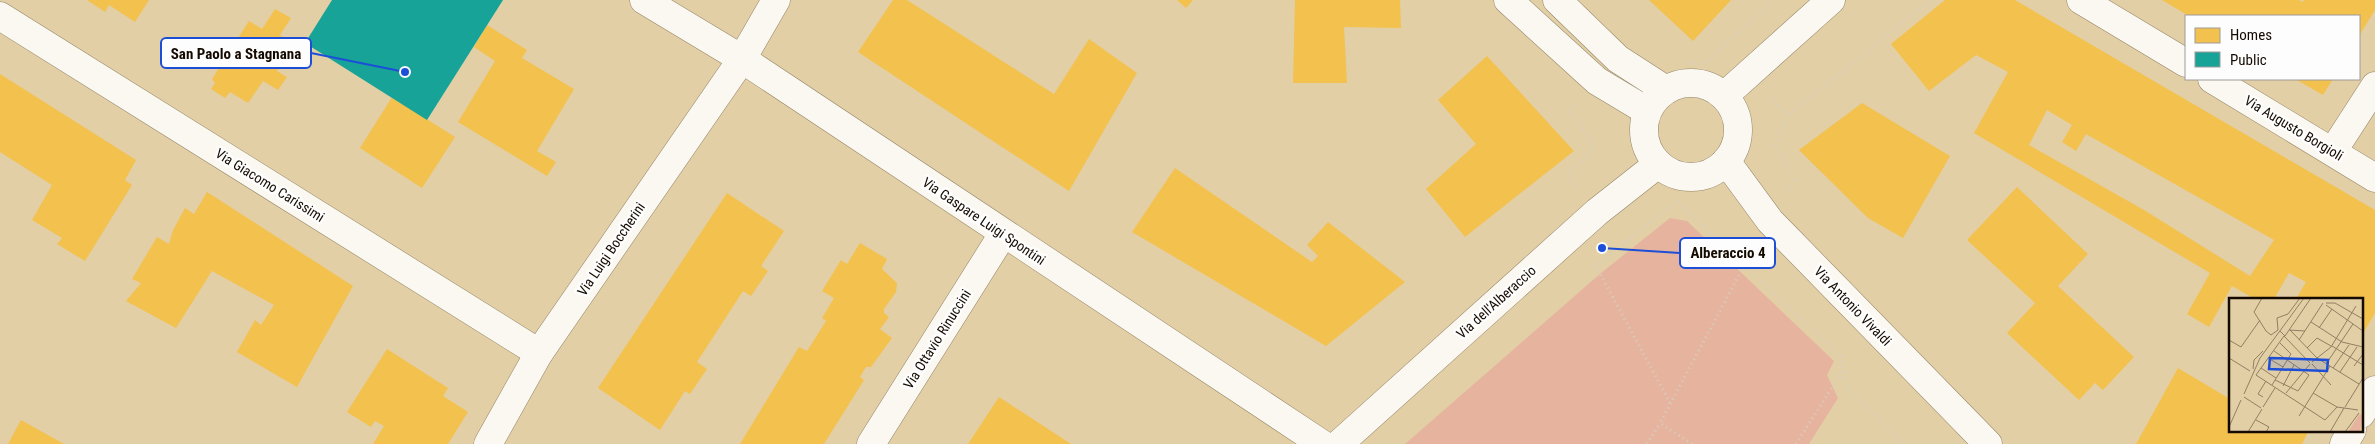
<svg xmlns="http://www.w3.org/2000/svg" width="2375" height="444" font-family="'Roboto Condensed',sans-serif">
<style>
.green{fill:#e6b49e}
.homes{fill:#f2c14e;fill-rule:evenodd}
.public{fill:#17a398}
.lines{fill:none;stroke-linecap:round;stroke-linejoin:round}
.minor-casing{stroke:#938567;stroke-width:29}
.path{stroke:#d5cfc2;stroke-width:3;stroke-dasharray:1 4;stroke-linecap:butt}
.minor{stroke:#fbf8f2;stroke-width:28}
.labels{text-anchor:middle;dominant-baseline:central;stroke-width:5;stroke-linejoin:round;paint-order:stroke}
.street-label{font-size:14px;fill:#140a00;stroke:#fdfdfd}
.inset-road{fill:none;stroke:#908063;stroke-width:1}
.view{fill:#1d4ed8;fill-opacity:0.15;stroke:#1d4ed8;stroke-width:2.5}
.inset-edge{fill:none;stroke:#140a00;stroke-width:2.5}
.leader{fill:none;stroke:#1d4ed8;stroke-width:2}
.callout-dot{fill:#1d4ed8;stroke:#fdfdfd;stroke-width:2}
.callout{fill:#fdfdfd;stroke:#1d4ed8;stroke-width:2}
.callout-label{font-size:15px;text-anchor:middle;font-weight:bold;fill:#140a00}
</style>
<rect width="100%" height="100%" fill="#e3cfa5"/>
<!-- green -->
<path class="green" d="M1670,218l17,3 147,140 -7,14 11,23 -29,46h-404l196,-171z"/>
<!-- homes -->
<g class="homes">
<path d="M87,0h62l-14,22 -26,-17 -4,7z"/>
<path d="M893,0h14l147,94 35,-55 48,34 -68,118 -211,-139z"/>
<path d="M1177,0h16l-7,8z"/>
<path d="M1295,0h105l1,28 -57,-1 3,56h-54z"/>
<path d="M1649,0h82l-38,41z"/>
<path d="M1945,0h70l360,210v103l-14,24v-38h-65l10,-17 -17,-9 -15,26h-19l-23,-13 -23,41 -22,-13 23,-41 -236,-140 34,-61 -32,-17 -47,36 -38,-47zM2047,110l25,15 -10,17 14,9 10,-17 188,106 -24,36 -106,-66 -115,-65z"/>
<path d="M2162,0h137l4,2 1,-2h71v10l-16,26v-20h-170z"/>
<path d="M275,9l16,9 -11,17 14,10 -17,26 10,6 -9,13 -15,-9 -15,22 -18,-11 -5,6 -14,-9 4,-6 -3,-4 37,-58 13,8z"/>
<path d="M487,25l40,25 -5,8 52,31 -37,62 19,11 -9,14 -89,-54 37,-61 -21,-14z"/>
<path d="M1487,56l87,95 -109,86 -39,-48 50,-45 -38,-44z"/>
<path d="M0,74l136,86 -11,20 7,5 -47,76 -28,-17 5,-6 -30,-18 20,-35 -52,-33z"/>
<path d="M2295,79h38l-10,16z"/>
<path d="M392,97l63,40 -33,51 -62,-40z"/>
<path d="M1862,103l88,53 -47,82 -35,-20 -69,-68z"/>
<path d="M1175,168l137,94 6,-6 -11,-11 21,-23 77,60 -79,64 -194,-114z"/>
<path d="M2017,187l71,67 -30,32 76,71 -31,33 -8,-7 -16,17 -72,-67 28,-30 -68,-63z"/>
<path d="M207,192l146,94 -56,101 -60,-35 18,-32 6,5 13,-20 -62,-34 -36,57 -50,-27 15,-18 -9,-4 25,-42 12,7 4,-14 12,-22 9,6z"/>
<path d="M727,193l57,38 -23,35 7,5 -17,25 -8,-5 -46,71 10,7 -17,25 -5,-3 -25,39 -62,-42z"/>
<path d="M860,243l27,16 -5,10 15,14 -1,9 -12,17v4l5,4 -9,12 12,9 -21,29h-5l-6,10 4,3 -40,64h-84l59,-97 8,4 19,-30 -4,-3 12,-20 -12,-7 19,-31 6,4z"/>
<path d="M387,349l61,39 -5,8 25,16 -20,32h-75l11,-18 -9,-5 -4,6 -24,-15z"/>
<path d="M2178,368l52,31v31h79l-7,14h-166z"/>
<path d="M999,397l72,47h-103z"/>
<path d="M21,420l43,24h-56z"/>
</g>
<!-- public -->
<path class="public" d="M332,0h171l-76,120 -122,-77z"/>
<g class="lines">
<!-- minor casing -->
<g class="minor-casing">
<g id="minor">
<path d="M644,0l98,59 580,385"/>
<path d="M1508,0l89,81 50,30"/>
<path d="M1557,0l61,59 48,31"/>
<path d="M2081,0l105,63"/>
<path d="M0,16l539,337"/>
<path d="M2212,79l163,99"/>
<circle cx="1691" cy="130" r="47"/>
<path d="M1724,96l107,-96"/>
<path d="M2333,151l42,-65"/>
<path d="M1726,161l44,60 218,223"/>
<path d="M2361,414l14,-24"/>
<path d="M488,444l51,-91 203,-294 34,-59"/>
<path d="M871,444l132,-210"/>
<path d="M1339,444l258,-232 61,-48"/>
<path d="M2344,444l8,-14"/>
</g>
</g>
<!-- path -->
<g class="path">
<path d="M1685,62l19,2 70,-64"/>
<path d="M1769,98l19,17"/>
<path d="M1575,105l-5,5 25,38 -27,25 10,14"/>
<path d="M1788,189l6,-9 -18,-35 12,-30 143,-115"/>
<path d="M1670,403l-74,-137 81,-65 164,156 1,14 7,19 54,54"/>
<path d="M1647,444l13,-21"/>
<path d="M1692,444l-32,-21 92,-172"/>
<path d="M1796,444l46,-72"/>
</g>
<!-- minor -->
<use href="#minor" class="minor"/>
</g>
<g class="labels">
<!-- street labels -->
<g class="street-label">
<text transform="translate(2294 128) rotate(31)">Via Augusto Borgioli</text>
<text transform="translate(270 185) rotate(32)">Via Giacomo Carissimi</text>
<text transform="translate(984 221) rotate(34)">Via Gaspare Luigi Spontini</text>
<text transform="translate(611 249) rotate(-56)">Via Luigi Boccherini</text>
<text transform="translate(1496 302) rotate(-42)">Via dell'Alberaccio</text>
<text transform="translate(1853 306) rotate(46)">Via Antonio Vivaldi</text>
<text transform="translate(937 339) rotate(-58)">Via Ottavio Rinuccini</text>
</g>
</g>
<!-- overview -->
<g transform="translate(2229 298)">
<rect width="134" height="134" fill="#e3cfa5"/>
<path d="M134,116l-3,18h-12l11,-17z" fill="#e6b49e"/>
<path class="inset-road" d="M33,0l-8,14 12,19 5,4 7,-5M97,5h9l28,16M97,7l37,26M82,24l31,20 21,5M90,30l13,-19M49,32l-1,-12 11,-4 12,-16M60,32l16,1M61,32l27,28 42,26M51,33l5,5 26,-38M55,38l-28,39 69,45 12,-13M55,38l26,27M0,42l12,7 19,-27M70,42l24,-37M103,48l31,19M78,50l10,-10 14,8M45,53l35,24 -11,16 -23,-11M0,60l21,13M39,60l15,9M83,64l19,-15 25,-41M83,66l19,21M97,66l27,-40M125,68l9,-12M32,70l15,10M104,70l16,-23M24,71l1,-9 9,-9M111,74l17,-25M43,87l19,-31 -11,-11M54,88l11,-21M57,95l24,-29M84,95l24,14 21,3M15,96l16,-36 44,-60M15,99l17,11M34,99l-5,-3 8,-13M34,109l12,-19M116,109l18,-29M70,118l31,-50M27,122l13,7 -3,5M0,129l12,-27M19,134l14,-23M101,134l14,-24M116,134l14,-19"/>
<path class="view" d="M41,60l58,2 -1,11 -58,-2z"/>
<rect width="134" height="134" class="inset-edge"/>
</g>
<!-- callouts -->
<path class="leader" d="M405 72L311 53M1602 248L1680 253"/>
<g class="callout-dot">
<circle cx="405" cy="72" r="5"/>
<circle cx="1602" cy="248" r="5"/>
</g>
<g class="callout">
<rect x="161" y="38" width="150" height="30" rx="5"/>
<rect x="1680" y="238" width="95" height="30" rx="5"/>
</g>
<g class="callout-label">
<text x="236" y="59">San Paolo a Stagnana</text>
<text x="1728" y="258">Alberaccio 4</text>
</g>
<!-- legend -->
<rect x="2185" y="15" width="175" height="65" fill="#fdfdfd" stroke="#a09c98"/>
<rect x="2195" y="28" width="25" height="15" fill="#f2c14e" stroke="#a09c98"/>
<text x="2230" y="40" font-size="15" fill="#140a00">Homes</text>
<rect x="2195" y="52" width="25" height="15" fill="#17a398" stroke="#a09c98"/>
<text x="2230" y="65" font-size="15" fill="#140a00">Public</text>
</svg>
